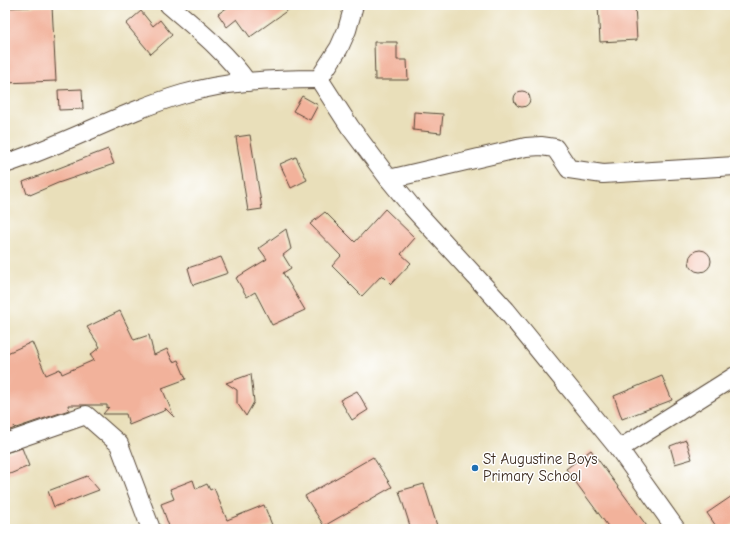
<svg xmlns="http://www.w3.org/2000/svg" width="740" height="534" font-family="'Comic Neue',sans-serif">
<style>
.building{fill:#f2b29b}
.lines{fill:none;stroke-linecap:round;stroke-linejoin:round}
.street-casing{stroke:#554535;stroke-width:20}
.street{stroke:#fff;stroke-width:18}
.poi-dot{fill:#1f6fb2;stroke:#fff;stroke-width:1.5}
.labels{text-anchor:middle;dominant-baseline:central;stroke-width:3;stroke-linejoin:round;paint-order:stroke}
.poi-label{font-size:15px;fill:#3b2a1e;stroke:#fff;text-anchor:start}
</style>
<rect width="100%" height="100%" fill="#fff"/>
<filter id="ink" filterUnits="userSpaceOnUse"><feTurbulence type="fractalNoise" baseFrequency=".025" numOctaves="2"/><feDisplacementMap in="SourceGraphic" scale="8" xChannelSelector="R" yChannelSelector="G"/><feConvolveMatrix kernelMatrix="1 2 1 2 8 2 1 2 1" color-interpolation-filters="sRGB"/></filter>
<filter id="wash" filterUnits="userSpaceOnUse"><feTurbulence type="fractalNoise" baseFrequency=".012" numOctaves="4" result="noise"/><feDisplacementMap in="SourceGraphic" scale="16" xChannelSelector="R" yChannelSelector="G"/><feGaussianBlur stdDeviation="0.9" result="paint"/><feColorMatrix in="noise" values="0 0 0 0 0 0 0 0 0 0 0 0 0 0 0 0 0 1.4 0 .05"/><feComposite in="paint" operator="in"/></filter>
<g filter="url(#wash)">
<rect width="100%" height="100%" fill="#e9dfba"/>
<g id="blocks">
<!-- building -->
<g class="building">
<path d="M227,5h68l-45,32 -13,-18 -10,8 -9,-13 10,-7z"/>
<path d="M598,5h37l2,35 -37,2z"/>
<path d="M52,6l4,75 -51,2v-75z"/>
<path d="M141,11l12,15 7,-6 12,15 -21,19 -25,-30z"/>
<path d="M374,42h23v18h10l1,20h-33z"/>
<path d="M82,89l1,20 -24,1 -1,-20z"/>
<circle cx="522" cy="99" r="8"/>
<path d="M302,96l16,9 -8,15 -17,-9z"/>
<path d="M414,112l29,2 -2,19 -28,-3z"/>
<path d="M250,135l12,74 -14,2 -12,-74z"/>
<path d="M108,149l6,15 -56,19 -28,12v-2l-3,1 -4,-12z"/>
<path d="M296,157l11,23 -16,8 -11,-24z"/>
<path d="M385,209l30,29 -14,16 10,9 -20,21 -9,-9 -20,21 -30,-30 9,-10 -31,-32 15,-12 30,30z"/>
<path d="M286,229l5,20 -8,6 8,13 -8,5 22,37 -33,15 -17,-33 -8,5 -11,-19 31,-19 -8,-11z"/>
<circle cx="700" cy="261" r="11"/>
<path d="M221,257l7,16 -35,12 -5,-17z"/>
<path d="M120,311l14,29 15,-5 5,20 13,-6 6,13 5,-2 8,19 -24,9 12,29 -9,-9 1,2 -37,15 -3,-11h-23l6,-7 -2,1v-3h-39l1,5 -53,18 -2,-2 1,2 -10,4v-78l27,-12 14,33 14,-6 2,5 32,-14 -4,-5 10,-8 -13,-20z"/>
<path d="M251,374l3,28 -8,14 -9,-13v-13l-11,-7z"/>
<path d="M662,376l10,24 -50,19 -8,-23z"/>
<path d="M357,391l11,19 -16,10 -12,-20z"/>
<path d="M686,440l6,19 -17,5 -5,-18z"/>
<path d="M22,448l7,18 -24,10v-23z"/>
<path d="M591,450l58,79h-39l-44,-60z"/>
<path d="M373,457l19,30 -68,39 -19,-30z"/>
<path d="M87,476l12,14 -45,17 -6,-16z"/>
<path d="M193,480l3,9 11,-5 3,6 4,-2 13,32 37,-15 8,20 -10,4h-92l-9,-25 13,-5 -4,-10z"/>
<path d="M424,484l14,45h-27l-12,-38z"/>
<path d="M735,494v29l-9,6h-8l-11,-16z"/>
</g>
</g>
</g>
<g filter="url(#ink)">
<use href="#blocks" fill-opacity="0" stroke="#554535" stroke-width="1"/>
<g class="lines">
<!-- street casing -->
<g class="street-casing">
<g id="street">
<path d="M169,5c28,24 57,47 78,77"/>
<path d="M319,79l31,48 39,52 22,27 95,104 113,139 57,80"/>
<path d="M5,164c61,-20 117,-52 178,-70 44,-13 91,-15 136,-15l20,-31 8,-18 7,-25"/>
<path d="M389,179l137,-32 15,-1 14,2 14,21 34,5 132,-8"/>
<path d="M5,443l81,-28 33,29 32,85"/>
<path d="M619,449l116,-73"/>
</g>
</g>
<!-- street -->
<use href="#street" class="street"/>
</g>
</g>
<!-- markers -->
<circle class="poi-dot" cx="475" cy="468" r="4"/>
<g class="labels">
<!-- poi labels -->
<g class="poi-label">
<text x="483" y="459">St Augustine Boys<tspan x="483" dy="17">Primary School</tspan></text>
</g>
</g>
<!-- margin -->
<rect width="740" height="534" fill="none" stroke="#fff" stroke-width="20"/>
</svg>
